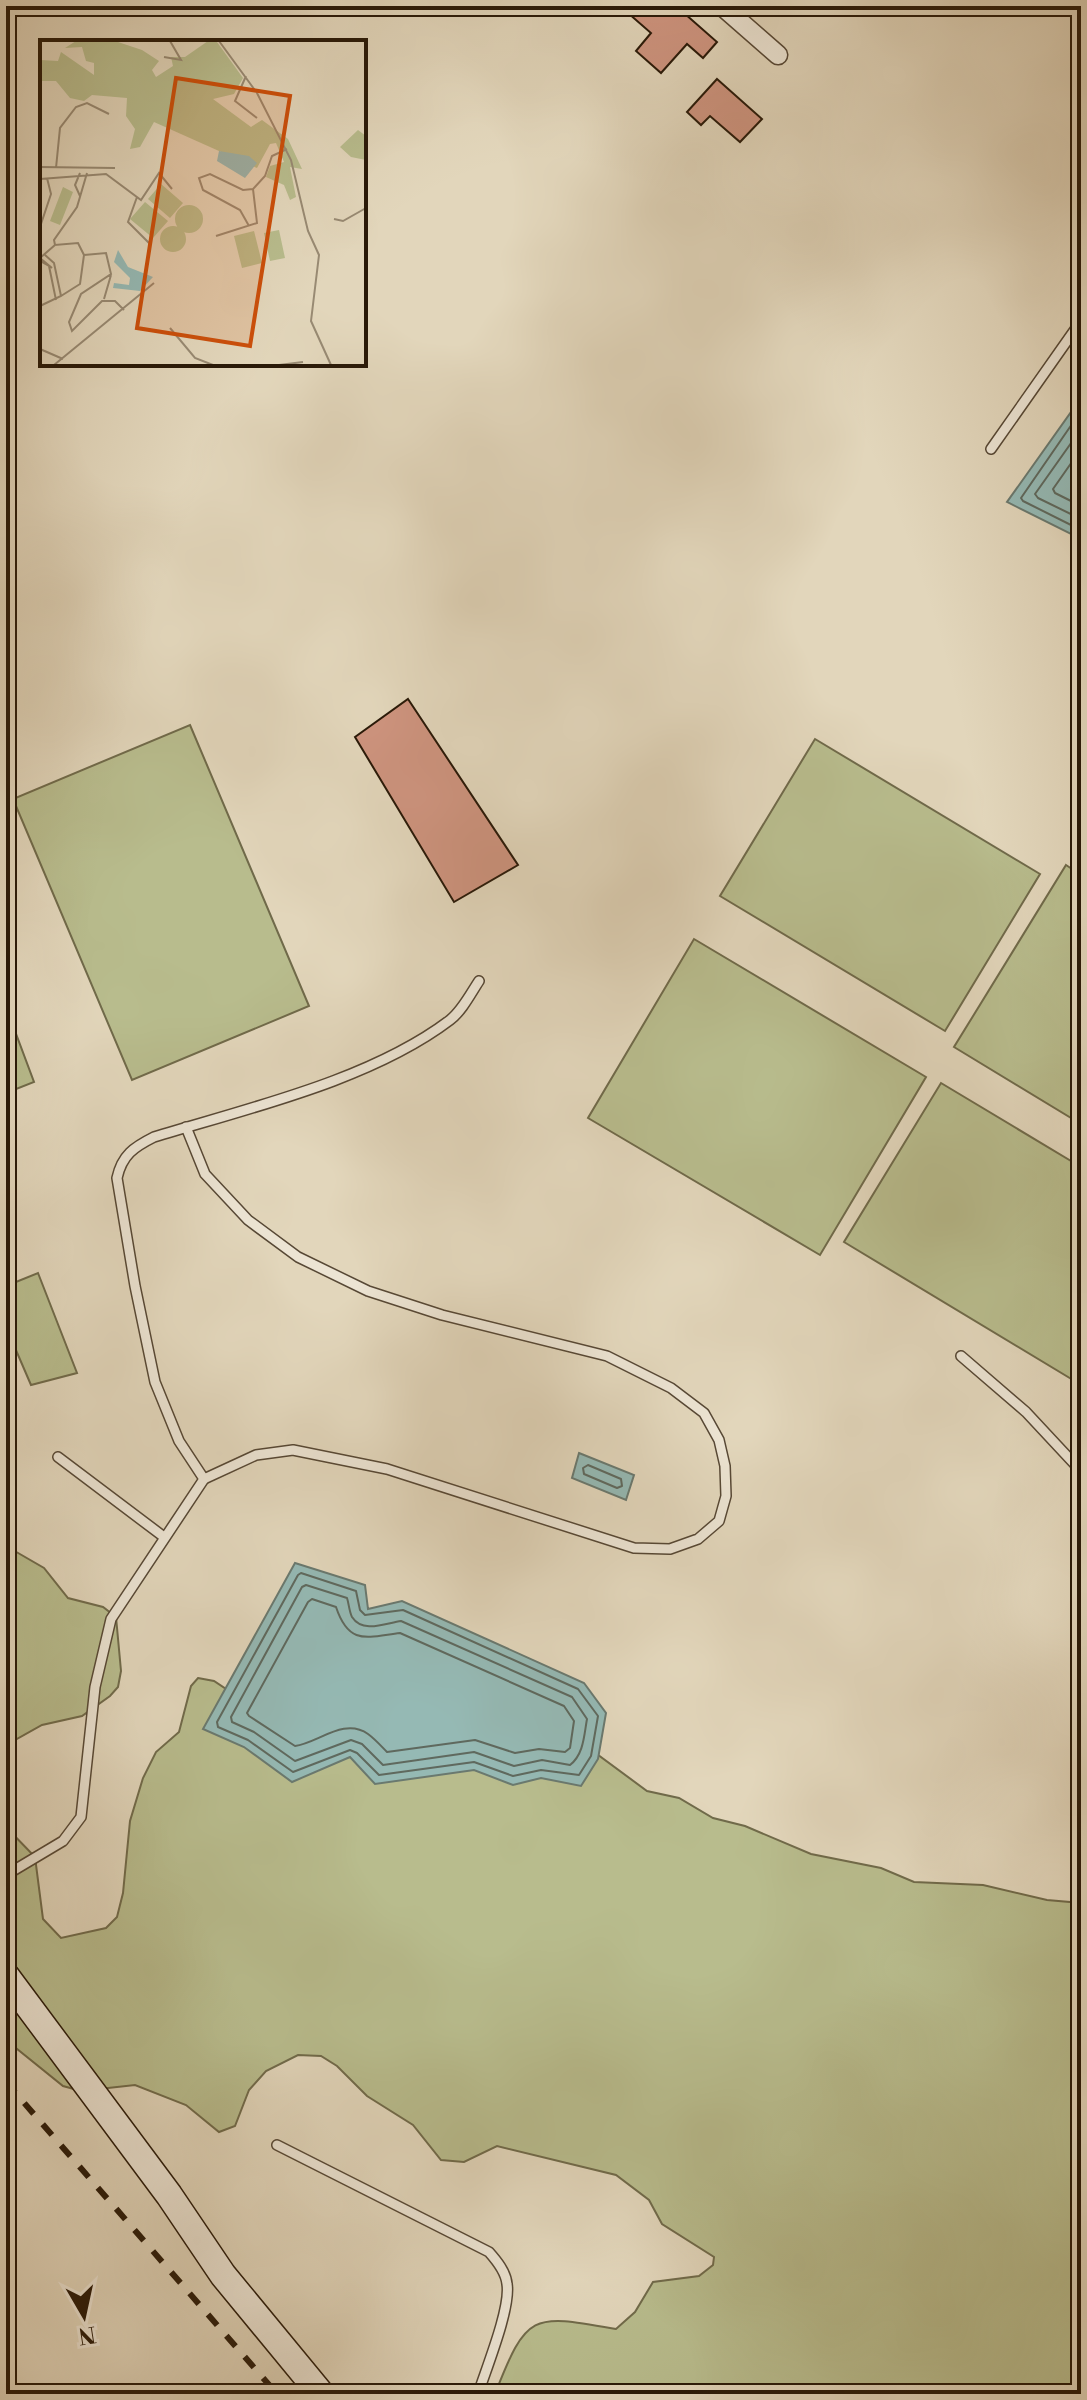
<svg xmlns="http://www.w3.org/2000/svg" width="1087" height="2400" font-family="'Libre Bodoni',serif">
<style>
.green{fill:#b8bc8d;stroke:#706a4a;stroke-width:2}
.water{fill:#95b9b4;stroke:#6a796f;stroke-width:2}
.lines{fill:none;stroke-linecap:round;stroke-linejoin:round}
.shore{stroke:#5f695e;stroke-width:2}
.building{fill:#ce947f;stroke:#291908;stroke-width:2}
.lane-casing{stroke:#574835;stroke-width:12}
.street-casing{stroke:#574835;stroke-width:21}
.secondary-casing{stroke:#291908;stroke-width:29}
.lane{stroke:#ece4d3;stroke-width:9}
.street{stroke:#ece4d3;stroke-width:18}
.secondary{stroke:#ece4d3;stroke-width:26}
.rail{stroke:#291908;stroke-width:6;stroke-dasharray:14 14;stroke-linecap:butt}
.inset-road{fill:none;stroke:#988a73;stroke-width:2}
.view{fill:#cb4f0b;fill-opacity:0.15;stroke:#cb4f0b;stroke-width:4}
.inset-edge{fill:none;stroke:#291908;stroke-width:4}
</style>
<rect width="100%" height="100%" fill="#e2d6bb"/>
<filter id="stains"><feTurbulence type="fractalNoise" baseFrequency=".0025" numOctaves="4"/><feColorMatrix values="0 0 0 0 .2 0 0 0 0 .09 0 0 0 0 .02 0 0 0 .5 -.17"/></filter>
<radialGradient id="worn" r=".72"><stop offset=".6" stop-color="#630" stop-opacity="0"/><stop offset="1" stop-color="#630" stop-opacity=".3"/></radialGradient>
<!-- green -->
<g class="green">
<path d="M190,725l119,281 -177,74 -119,-281z"/>
<path d="M815,739l225,135 -95,157 -225,-135z"/>
<path d="M1066,865l15,10v249l-127,-77z"/>
<path d="M694,939l232,138 -106,178 -232,-137z"/>
<path d="M6,1007l28,75 -28,11z"/>
<path d="M941,1083l140,84v212l-3,4 -234,-141z"/>
<path d="M38,1273l39,100 -46,12 -25,-58v-41z"/>
<path d="M6,1546l38,22 24,30 35,9 13,10 5,54 -3,16 -8,9 -28,20 -40,9 -36,20z"/>
<path d="M198,1678l16,3 42,28 334,40 57,42 32,7 34,20 32,8 66,28 70,14 33,14 69,3 64,15 34,3v491h-586c32,-82 37,-80 121,-65l19,-17 18,-30 46,-6 14,-11 1,-8 -52,-33 -13,-24 -33,-25 -119,-29 -33,16 -23,-2 -28,-35 -46,-29 -30,-30 -16,-10 -23,-1 -32,16 -17,19 -14,36 -16,6 -33,-27 -51,-20 -54,6 -18,-5 -57,-46v-213l29,30 8,62 18,19 45,-10 11,-11 6,-24 7,-72 13,-43 13,-26 23,-20 12,-46z"/>
</g>
<!-- water -->
<g class="water">
<path d="M1081,398v141l-74,-37z"/>
<path d="M579,1453l55,22 -8,25 -54,-22z"/>
<path d="M295,1563l70,22 3,24 34,-8 182,82 22,30 -8,46 -17,27 -40,-8 -28,7 -39,-15 -99,14 -25,-27 -58,25 -48,-35 -41,-18z"/>
</g>
<g class="lines">
<!-- shore -->
<g class="shore">
<path d="M1081,411l-60,87 2,3 58,29"/>
<path d="M1081,429l-46,65 3,4 43,21"/>
<path d="M1081,449l-28,40 2,4 26,13"/>
<path d="M588,1465l33,14 1,7 -5,2 -33,-14 -1,-6z"/>
<path d="M301,1573l55,18 4,19 5,5 38,-5 175,79 20,27 -7,40 -12,19 -38,-5 -28,6 -39,-14 -95,13 -22,-22 -7,-3 -57,22 -45,-32 -30,-13 -1,-5 81,-147z"/>
<path d="M306,1585l41,13c2,6 2,13 5,19 11,17 34,6 49,4l171,76 15,22c-3,16 -3,35 -17,46l-28,-5 -28,6 -40,-14 -91,13 -21,-21 -11,-4 -56,21 -41,-29 -22,-10 -1,-5 71,-130z"/>
<path d="M312,1599l24,8c13,39 31,30 64,26l164,73 10,15 -4,27 -5,4 -26,-3 -24,4 -40,-13 -88,12c-6,-6 -12,-13 -19,-18 -24,-17 -50,9 -73,12l-46,-30 -2,-3 61,-111z"/>
</g>
</g>
<!-- building -->
<g class="building">
<path d="M620,6h56l41,36 -14,16 -16,-14 -26,29 -25,-22 15,-18z"/>
<path d="M717,79l45,40 -22,23 -30,-26 -9,9 -14,-13z"/>
<path d="M408,699l110,166 -64,37 -99,-165z"/>
</g>
<g class="lines">
<!-- lane casing -->
<g class="lane-casing">
<g id="lane">
<path d="M991,449l90,-128"/>
<path d="M1079,800l2,1"/>
<path d="M186,1127l19,47 43,46 50,37 70,34 74,24 165,41 64,32 33,25 15,27 6,26 1,30 -7,25 -21,18 -28,10 -36,-1 -247,-79 -94,-19 -37,5 -52,24"/>
<path d="M961,1356l65,56 55,59"/>
<path d="M58,1457l106,80"/>
<path d="M6,1875l57,-34 18,-24 14,-130 16,-68 93,-140 -25,-38 -24,-59 -20,-96 -18,-108c5,-23 17,-31 37,-41 95,-29 217,-57 296,-117 12,-9 21,-27 29,-39"/>
<path d="M277,2145l212,107c8,9 17,20 18,32 4,24 -21,85 -29,110"/>
</g>
</g>
<!-- street casing -->
<g class="street-casing">
<path id="street" d="M722,6l56,49"/>
</g>
<!-- secondary casing -->
<g class="secondary-casing">
<path id="secondary" d="M6,1976l163,219 54,80 98,119"/>
</g>
<!-- lane -->
<use href="#lane" class="lane"/>
<!-- street -->
<use href="#street" class="street"/>
<!-- secondary -->
<use href="#secondary" class="secondary"/>
<!-- rail -->
<path class="rail" d="M6,2082l271,312"/>
</g>
<!-- overview -->
<g transform="translate(40 40)">
<rect width="326" height="326" fill="#e2d6bb"/>
<path d="M36,1h39l27,9 17,11 -7,9 4,7 17,-11 -2,-9h14l23,-16 9,1 26,36 -9,16 -21,5 38,28 11,-7 26,19 14,30 -12,-2 6,30 -6,3 -6,-15 -18,-8 4,-11 14,-4 -8,-19 -6,1 -13,24 -103,-46 -14,25 -10,2 5,-20 -9,-13 1,-18 -35,-3 -8,6 -14,-3 -14,-17h-15l-1,-21 18,1 3,-9 33,23v-12l-8,-2 -4,-14 -17,1zM318,90l8,6v24l-15,-3 -11,-10zM121,144l22,19 -13,15 -22,-19zM23,147l10,5 -13,33 -10,-4zM105,162l23,19 -15,17 -23,-19zM135 179a14 14 0 1 1 28 0a14 14 0 1 1-28 0ZM120 199a13 13 0 1 1 26 0a13 13 0 1 1-26 0ZM239,190l6,28 -15,3 -6,-28zM214,191l8,32 -20,5 -8,-32z" fill="#b8bc8d"/>
<path d="M179,111l30,5 8,7 -12,15 -28,-17zM78,210l10,17 25,10 -13,14 -27,-3 1,-5 15,2 1,-7 -16,-16z" fill="#95b9b4"/>
<path class="inset-road" d="M179,1l38,52 34,67 17,71 11,24 -8,66 20,44M124,17l17,3 -11,-19M206,36l-11,25 22,17M0,127l75,1M16,128l4,-40 16,-21 11,-4 22,11M0,139l66,-5 35,26 18,-27 13,16M40,156l-5,-11 5,-12M97,157l-9,25 23,23M294,179l9,2 23,-13M209,186l-9,-16 -37,-20 -4,-12 11,-4 33,16 10,-1M0,187l11,-33 -4,-16M176,196l41,-13 -4,-34 12,-13 7,-20 15,-7M44,215l22,-2 5,21 -30,20 -12,28 3,9 30,-30h13l9,9M0,221l9,5 7,34M12,228l-12,-10 15,-13M21,256l19,-12 4,-29 -6,-12 -23,2 -1,-5 23,-33 10,-34M64,259l7,-24M0,266l21,-10 -7,-33 -9,-8M130,288l25,30 18,7M0,309l23,10M14,325l100,-82M239,325l24,-3"/>
<path class="view" d="M136,38l114,18 -40,250 -113,-18z"/>
<rect width="326" height="326" class="inset-edge"/>
</g>
<!-- margin -->
<rect width="1087" height="2400" fill="none" stroke="#e2d6bb" stroke-width="32"/>
<rect x="8" y="8" width="1071" height="2384" fill="none" stroke="#291908" stroke-width="4"/>
<rect x="16" y="16" width="1055" height="2368" fill="none" stroke="#291908" stroke-width="2"/>
<!-- north arrow -->
<g transform="translate(84 2316) rotate(171)" stroke="#ece4d3" stroke-width="6" paint-order="stroke">
<path d="M0-6L14 30L0 20L-14 30Z" fill="#291908"/>
<text y="-12" font-size="22" font-weight="bold" text-anchor="middle" fill="#291908">N</text>
</g>
<rect width="100%" height="100%" filter="url(#stains)"/>
<rect width="100%" height="100%" fill="url(#worn)"/>
</svg>
